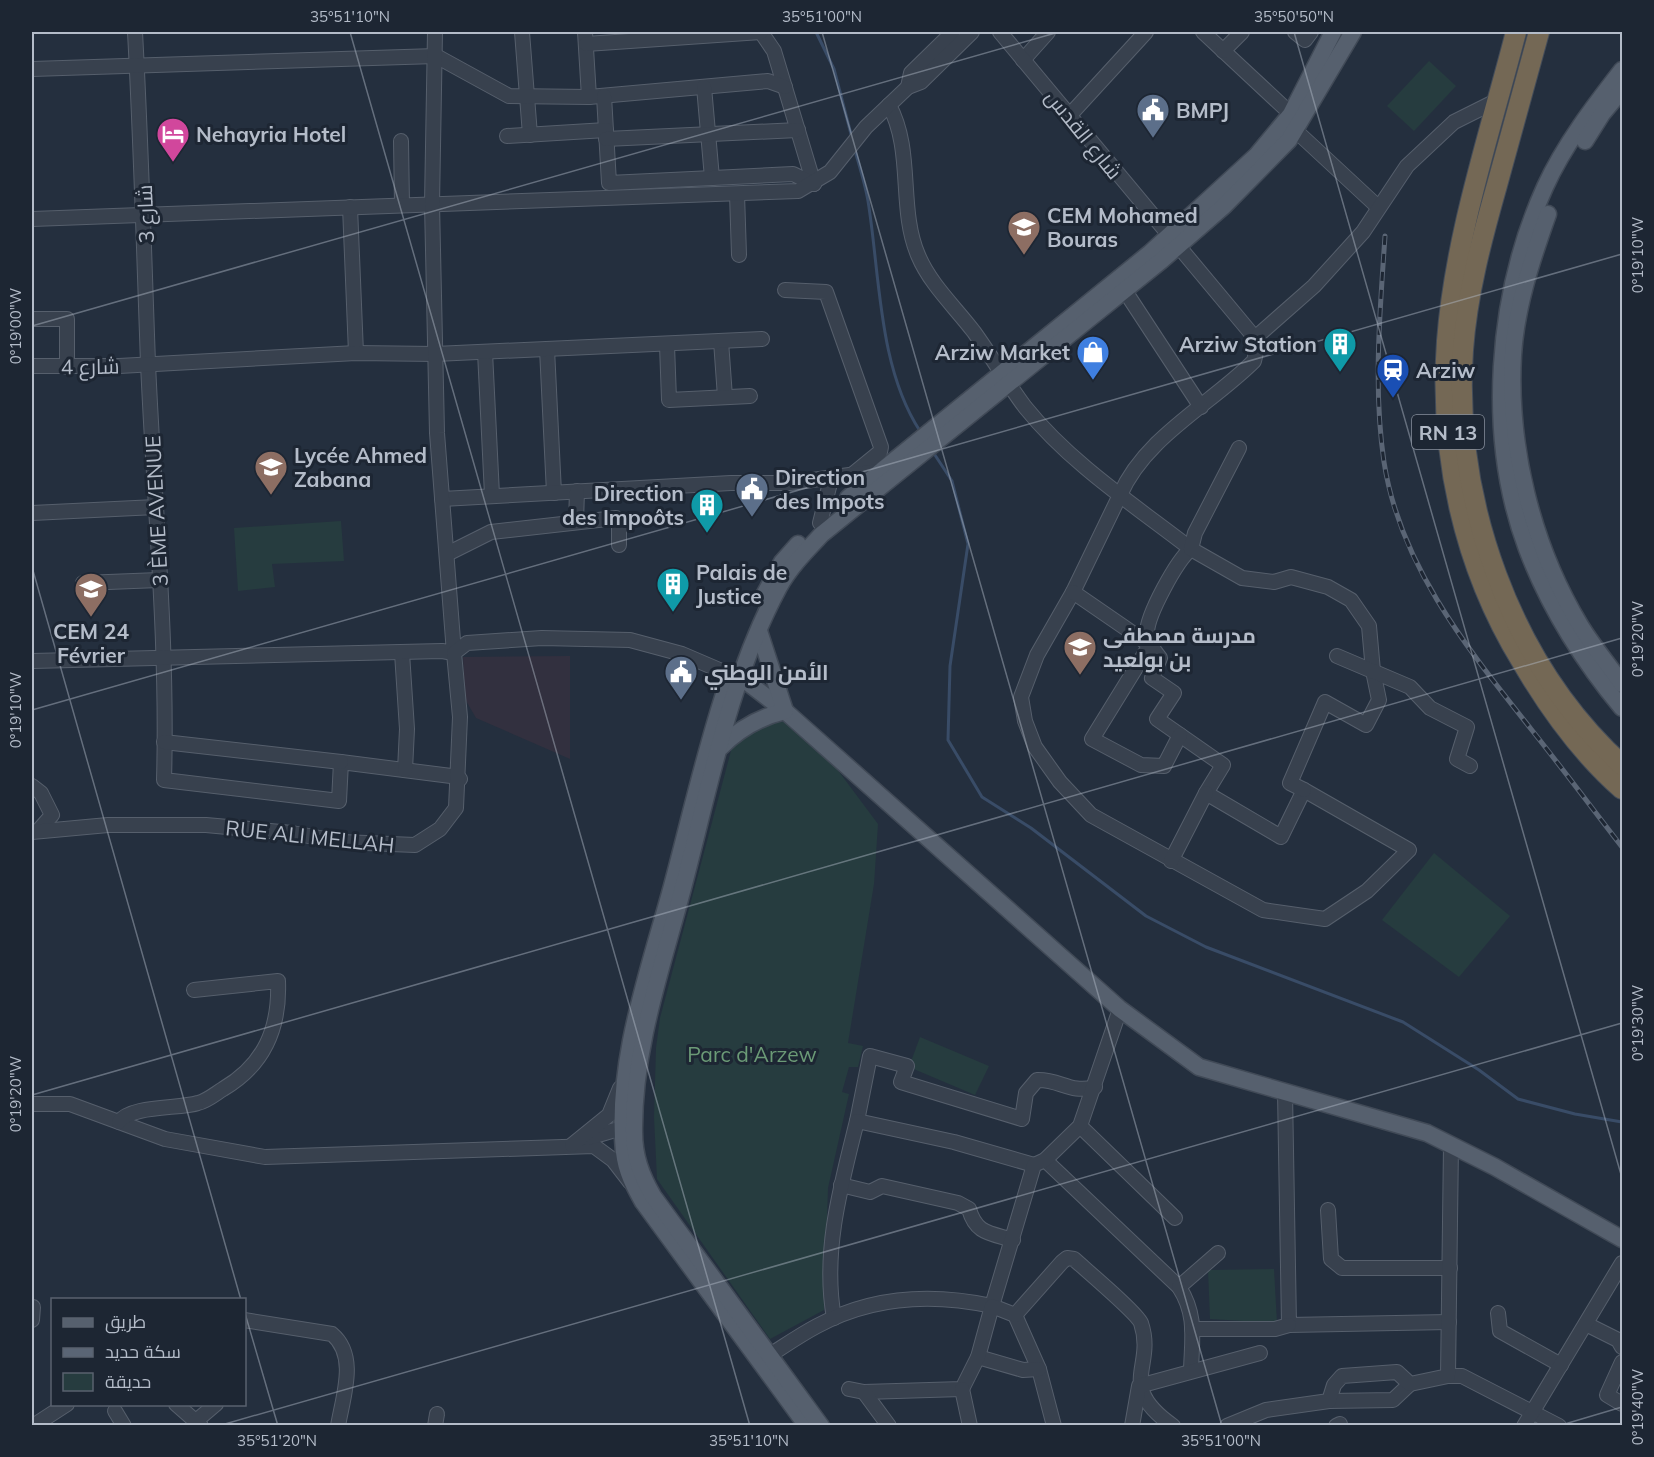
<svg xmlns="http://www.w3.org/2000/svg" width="1654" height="1457" font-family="Mulish,Cairo,sans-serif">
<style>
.medical{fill:#32303f}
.green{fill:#263c3f}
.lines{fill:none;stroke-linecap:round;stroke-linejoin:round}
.stream{stroke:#394c67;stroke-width:3}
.minor-casing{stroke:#565f6c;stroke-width:16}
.major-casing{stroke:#414a57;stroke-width:19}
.highway-casing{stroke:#434c59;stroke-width:22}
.minor{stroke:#38414e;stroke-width:14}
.major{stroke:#56606e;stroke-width:16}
.highway{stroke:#746855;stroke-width:20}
.rail-casing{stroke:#5a6575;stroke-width:5}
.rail{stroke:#1d2633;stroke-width:3;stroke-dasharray:9;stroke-linecap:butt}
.ticks{fill:none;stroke:#b4bcc9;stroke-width:1.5;stroke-opacity:0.45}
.labels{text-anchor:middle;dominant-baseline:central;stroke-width:6;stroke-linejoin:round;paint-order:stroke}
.shield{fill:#1d2633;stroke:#878f9c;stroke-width:1.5}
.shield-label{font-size:20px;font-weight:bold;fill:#b4bcc9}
.poi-label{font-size:21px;font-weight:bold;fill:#b4bcc9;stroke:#1d2633;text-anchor:start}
.street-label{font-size:21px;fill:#b4bcc9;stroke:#1d2633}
.park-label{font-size:21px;fill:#6b9a76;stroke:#1d2633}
.neatline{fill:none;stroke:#b4bcc9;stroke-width:2}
.ticks-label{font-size:15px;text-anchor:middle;fill:#b4bcc9}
</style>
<rect width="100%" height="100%" fill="#242f3e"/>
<!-- medical -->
<path class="medical" d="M570,656v103l-94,-41 -11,-19 -2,-42z"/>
<!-- green -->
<g class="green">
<path d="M1429,61l27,25 -42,45 -27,-25z"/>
<path d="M341,521l3,40 -72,3 3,23 -37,4 -4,-63z"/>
<path d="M770,720l16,2 45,39 47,63 -4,60 -26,159 15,3 -5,21h-9l-7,25 7,2 -21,94 -4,122 -54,29 -113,-160 -3,-62 2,-69 4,-30 72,-271z"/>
<path d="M1434,853l76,63 -51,61 -77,-57z"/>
<path d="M920,1037l69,29 -14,29 -66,-28z"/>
<path d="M1274,1269l3,54 -67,-4 -2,-49z"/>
</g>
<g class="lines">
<!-- stream -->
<g class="stream">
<path d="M816,32l18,37 18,69"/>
<path d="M854,147c5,18 11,36 14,54 12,73 10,166 52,230"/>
<path d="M933,452l19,29 16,63 -18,122 -2,74 34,57 49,31 115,88 60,31 197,75 76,48 39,29 57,15 47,8"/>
</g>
<!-- minor casing -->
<g class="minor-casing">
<g id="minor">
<path d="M135,32c6,110 9,220 13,331 6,139 20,278 16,417l175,21 2,-39 110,14 9,3"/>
<path d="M522,32l8,103"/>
<path d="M585,32l4,65"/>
<path d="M761,32l13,19 40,133"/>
<path d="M1203,32l88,82"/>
<path d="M1295,32l10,8 6,-8"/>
<path d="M586,44l175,-12"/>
<path d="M1223,51l19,-19"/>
<path d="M1023,60l25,-28"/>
<path d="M32,69l404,-13 73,40 80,1 179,-16 17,6"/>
<path d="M704,87l8,91"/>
<path d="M908,87l3,-14 42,-41"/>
<path d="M604,96l5,87 184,-9 21,10"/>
<path d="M889,105c25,46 9,103 29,150 12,29 37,52 56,77 18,25 33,51 51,75 45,56 109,98 166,142 -14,11 -44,66 -44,84 0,10 8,18 13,25l-8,20 22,15 -17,26 66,46 -17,28 75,44 23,-47 105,60 -42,41 -42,28 -62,-9 -172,-95 -31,-33 -25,-35 -10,-26 -4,-24 16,-42 36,-63 47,-97c25,-58 91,-91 134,-134l3,-13 -2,-10 -255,-306"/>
<path d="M1069,116l77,-84"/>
<path d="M1295,130l83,77"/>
<path d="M507,136l99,-6"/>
<path d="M606,139l192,-9"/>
<path d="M401,141l1,64"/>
<path d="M737,194l2,61"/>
<path d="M350,207l6,146"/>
<path d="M32,219l766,-28 32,-19 36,-45 42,-40 13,-5 51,-50"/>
<path d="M785,290l41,2 55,155 -1,5 -27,22"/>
<path d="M1125,291l76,116"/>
<path d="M32,319h35v48"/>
<path d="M1255,338l59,-52 49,-54 44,-66 47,-44 44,-22"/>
<path d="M721,341l4,56"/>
<path d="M667,345l2,55 81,-4"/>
<path d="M547,349l7,144"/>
<path d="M485,352l7,143"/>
<path d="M32,366h87l237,-13 79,1 327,-15"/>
<path d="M1239,448l-44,85 -4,16 51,29 32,4 17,-5 37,10 23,13 18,26 4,45 6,29 -13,25 -41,-23 -35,81 14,7"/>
<path d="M442,499l289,-16h59l89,-12"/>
<path d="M32,513l124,-6"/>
<path d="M576,522l1,-31"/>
<path d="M820,523l11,-44"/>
<path d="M447,554l44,-22 125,-14 3,3v24"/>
<path d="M83,583l76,-3"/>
<path d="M1073,592l77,53 -58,94 49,26 23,1 16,-31"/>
<path d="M402,653l5,76 -2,41"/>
<path d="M1337,656l73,31 20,21 37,19 -10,32 13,7"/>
<path d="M32,661l410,-10 12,2 -17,-220 -5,-229 3,-172"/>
<path d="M164,742l177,20"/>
<path d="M32,786l9,7 11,22 -14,16"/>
<path d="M32,832l76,-7h98l86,8 50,9 73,3 25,-16 16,-21 4,-91 -6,-64 13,-10 75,-5 88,2 52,14 49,21"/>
<path d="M1171,861l35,-68"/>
<path d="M1285,1092l4,233 160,-3"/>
<path d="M32,1104h38l95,35 100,18 329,-11 19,14 17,22"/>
<path d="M857,1121l13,-65 37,10 -6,16 121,37 4,-26 11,-13c23,-1 33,14 58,7"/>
<path d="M119,1122c12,-17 60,-13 79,-19 9,-2 17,-9 25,-14 41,-24 57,-60 55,-108l-84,9"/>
<path d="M1080,1126l95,92"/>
<path d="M588,1138l27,-8 8,4"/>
<path d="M572,1145l37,-30 11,-27"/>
<path d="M1045,1160l134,127 39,-34"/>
<path d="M841,1185l29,7 12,-6 76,17 11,6c7,25 21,24 44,31"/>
<path d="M1328,1210l3,49 11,9h108"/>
<path d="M1179,1287c18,28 13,51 12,83"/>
<path d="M1498,1313l2,18 61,34"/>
<path d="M1015,1315l24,54 15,57"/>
<path d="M834,1318c-12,-66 7,-133 23,-197l97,21 80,23"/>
<path d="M32,1320l1,-13"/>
<path d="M244,1320l88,14c26,22 11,62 6,92"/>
<path d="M1586,1324l32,16 4,7"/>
<path d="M1192,1329h83l14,-4"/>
<path d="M978,1357l45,13 16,-1"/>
<path d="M762,1360c18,-11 36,-24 55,-34 55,-30 115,-33 175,-20l42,-141 11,-5 35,-34 40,-117"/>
<path d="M1622,1362l-15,33 15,9"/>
<path d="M1448,1376h14l97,50"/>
<path d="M849,1389l15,3 98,-3 16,-32 14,-51 23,9 47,-53 5,-4 7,1c12,11 63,54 67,64 15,45 -26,62 32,103"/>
<path d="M962,1389l8,37"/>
<path d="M864,1392l25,34"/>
<path d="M1329,1401l64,-1 17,-16"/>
<path d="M176,1404l25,22"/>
<path d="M115,1411l9,15"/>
<path d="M196,1421l20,-17"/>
<path d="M33,1426l34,-22"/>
<path d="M435,1426l2,-12"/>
<path d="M1132,1426l7,-40 121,-33"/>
<path d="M1227,1426l39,-16 63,-9 5,-16 8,-9 55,-4 13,12 38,-8 3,-231"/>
<path d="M1336,1426l4,-2"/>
<path d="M1524,1426l98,-163"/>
</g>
</g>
<!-- major casing -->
<g class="major-casing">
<g id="major">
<path d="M1622,70c-28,36 -58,75 -77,117 -49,108 -60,250 -18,362 22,58 56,112 95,159"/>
<path d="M1585,141l17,-27 20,-24"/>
<path d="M1548,214c-16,45 -32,93 -35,141 -5,92 19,190 67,270 12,20 28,39 42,59"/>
<path d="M848,498l302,-245 106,-97 35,-42 42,-82"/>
<path d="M763,597l19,-35 16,-18"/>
<path d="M732,676l11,3 42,32 335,298 79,58 228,66 68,34 127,72"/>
<path d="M727,685c-22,65 -37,134 -55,201 -23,85 -57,176 -48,266 2,19 10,34 19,50l164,224"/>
<path d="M721,747c18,-18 39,-30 64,-36l-26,-80"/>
<path d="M821,1426l-168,-230c-12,-21 -19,-40 -19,-64 -1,-85 29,-167 50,-248 26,-99 46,-206 95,-297 11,-20 27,-36 43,-53l340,-274 62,-54 65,-66 64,-108"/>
</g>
</g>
<!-- highway casing -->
<g class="highway-casing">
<g id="highway">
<path d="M1516,32c-26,101 -61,204 -69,309 -8,112 16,225 75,321 28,48 59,91 100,127"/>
<path d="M1539,32c-14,51 -28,102 -42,153 -15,53 -30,109 -34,165 -10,150 47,313 159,415"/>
</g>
</g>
<!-- minor -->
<use href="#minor" class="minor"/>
<!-- major -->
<use href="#major" class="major"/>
<!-- highway -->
<use href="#highway" class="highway"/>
<!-- rail casing -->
<g class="rail-casing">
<path id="rail" d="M1385,236c-5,75 -12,152 -1,226 16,104 84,187 147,267 31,39 61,79 91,118"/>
</g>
<!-- rail -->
<use href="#rail" class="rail"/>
</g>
<!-- ticks -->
<path class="ticks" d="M350,32l400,1394M822,32l400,1394M1294,32l328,1146M32,326l1027,-294M32,567l209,733M32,710l1590,-456M32,1095l1590,-457M244,1310l34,116M218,1426l1404,-403M1558,1426l64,-19"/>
<!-- icons -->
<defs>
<g id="civic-pin" transform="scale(1.725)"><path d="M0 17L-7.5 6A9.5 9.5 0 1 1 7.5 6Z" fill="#5c6f8a" stroke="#1d2633"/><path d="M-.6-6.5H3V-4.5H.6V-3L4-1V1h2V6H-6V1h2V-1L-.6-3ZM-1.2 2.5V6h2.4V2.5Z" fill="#fff"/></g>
<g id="hotel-pin" transform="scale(1.725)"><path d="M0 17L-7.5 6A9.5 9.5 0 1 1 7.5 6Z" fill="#d1479c" stroke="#1d2633"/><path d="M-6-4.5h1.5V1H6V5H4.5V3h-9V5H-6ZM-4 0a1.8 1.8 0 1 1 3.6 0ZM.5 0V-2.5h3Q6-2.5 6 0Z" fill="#fff"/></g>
<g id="school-pin" transform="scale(1.725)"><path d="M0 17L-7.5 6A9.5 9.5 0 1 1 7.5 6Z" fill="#8d6e63" stroke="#1d2633"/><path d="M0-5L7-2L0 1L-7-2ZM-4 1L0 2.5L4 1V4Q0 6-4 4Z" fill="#fff"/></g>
<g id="building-pin" transform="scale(1.725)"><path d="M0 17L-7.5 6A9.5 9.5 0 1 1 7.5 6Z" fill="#0f9aa8" stroke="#1d2633"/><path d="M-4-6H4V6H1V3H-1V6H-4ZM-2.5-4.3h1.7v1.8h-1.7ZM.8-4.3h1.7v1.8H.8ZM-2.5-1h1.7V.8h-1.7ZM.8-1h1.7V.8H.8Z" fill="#fff"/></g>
<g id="shop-pin" transform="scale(1.725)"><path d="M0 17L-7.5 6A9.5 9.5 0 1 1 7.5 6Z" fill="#3f7fe0" stroke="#1d2633"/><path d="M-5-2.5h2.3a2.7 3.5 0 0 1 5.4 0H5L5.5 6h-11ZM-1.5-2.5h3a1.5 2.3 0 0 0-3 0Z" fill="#fff"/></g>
<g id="station-pin" transform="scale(1.725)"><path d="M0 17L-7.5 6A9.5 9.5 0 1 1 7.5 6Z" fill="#1a4fb4" stroke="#1d2633"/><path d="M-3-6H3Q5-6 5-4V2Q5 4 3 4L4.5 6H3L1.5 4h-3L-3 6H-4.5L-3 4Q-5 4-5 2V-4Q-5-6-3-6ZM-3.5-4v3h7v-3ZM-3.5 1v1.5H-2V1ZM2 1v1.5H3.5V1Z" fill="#fff"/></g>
</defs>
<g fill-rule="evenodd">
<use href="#civic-pin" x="1153" y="110"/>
<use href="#hotel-pin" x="173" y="134"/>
<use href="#school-pin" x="1024" y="227"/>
<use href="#building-pin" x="1340" y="344"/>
<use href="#shop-pin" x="1093" y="352"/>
<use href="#station-pin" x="1393" y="370"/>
<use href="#school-pin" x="271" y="467"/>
<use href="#civic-pin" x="752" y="489"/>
<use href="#building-pin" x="707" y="505"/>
<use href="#building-pin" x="673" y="584"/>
<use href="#school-pin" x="91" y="589"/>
<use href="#school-pin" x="1080" y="647"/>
<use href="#civic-pin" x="681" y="672"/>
</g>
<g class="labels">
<!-- shield labels -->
<rect class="shield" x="1412" y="415" width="72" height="34" rx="4.5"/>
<g class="shield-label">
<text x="1448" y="432">RN 13</text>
</g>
<!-- poi labels -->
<g class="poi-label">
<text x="1176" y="110">BMPJ</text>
<text x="196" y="134">Nehayria Hotel</text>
<text x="1047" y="215">CEM Mohamed<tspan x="1047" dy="24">Bouras</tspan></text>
<text x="1317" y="344" text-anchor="end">Arziw Station</text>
<text x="1070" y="352" text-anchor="end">Arziw Market</text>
<text x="1416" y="370">Arziw</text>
<text x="294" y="455">Lycée Ahmed<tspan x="294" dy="24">Zabana</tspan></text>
<text x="775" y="477">Direction<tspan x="775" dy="24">des Impots</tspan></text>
<text x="684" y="493" text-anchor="end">Direction<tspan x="684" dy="24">des Impoôts</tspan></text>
<text x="696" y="572">Palais de<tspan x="696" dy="24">Justice</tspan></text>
<text x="91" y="631" text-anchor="middle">CEM 24<tspan x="91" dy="24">Février</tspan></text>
<text x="1103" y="635">مدرسة مصطفى<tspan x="1103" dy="24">بن بولعيد</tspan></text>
<text x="704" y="672">الأمن الوطني</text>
</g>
<!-- street labels -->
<g class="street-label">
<text transform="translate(1084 134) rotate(51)">شارع القدس</text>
<text transform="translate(145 214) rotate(-92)">شارع 3</text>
<text transform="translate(90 366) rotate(-1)">شارع 4</text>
<text transform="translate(156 511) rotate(-93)">3 ÈME AVENUE</text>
<text transform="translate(310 836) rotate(6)">RUE ALI MELLAH</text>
</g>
<!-- park labels -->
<g class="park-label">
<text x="752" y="1054">Parc d'Arzew</text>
</g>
</g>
<!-- border -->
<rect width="1654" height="1457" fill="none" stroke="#1d2633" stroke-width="66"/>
<!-- legend -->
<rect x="51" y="1298" width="195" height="108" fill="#1d2633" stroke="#59626f" stroke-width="1.5"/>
<rect x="63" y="1318" width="30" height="9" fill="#56606e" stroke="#59626f" stroke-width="1.5"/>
<text x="105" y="1328" font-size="18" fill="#b4bcc9">طريق</text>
<rect x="63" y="1348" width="30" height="9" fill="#5a6575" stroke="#59626f" stroke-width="1.5"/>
<text x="105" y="1358" font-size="18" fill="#b4bcc9">سكة حديد</text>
<rect x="63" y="1373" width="30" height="18" fill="#263c3f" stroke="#59626f" stroke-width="1.5"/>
<text x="105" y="1388" font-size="18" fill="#b4bcc9">حديقة</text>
<rect x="33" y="33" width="1588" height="1391" class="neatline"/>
<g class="ticks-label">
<text x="350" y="22">35°51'10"N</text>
<text x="822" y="22">35°51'00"N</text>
<text x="1294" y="22">35°50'50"N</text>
<text transform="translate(1638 255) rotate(-90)" y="5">0°19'10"W</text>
<text transform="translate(16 326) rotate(-90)" y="5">0°19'00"W</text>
<text transform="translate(1638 639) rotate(-90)" y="5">0°19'20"W</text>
<text transform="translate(16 710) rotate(-90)" y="5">0°19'10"W</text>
<text transform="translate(1638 1023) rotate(-90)" y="5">0°19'30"W</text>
<text transform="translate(16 1094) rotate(-90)" y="5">0°19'20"W</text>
<text transform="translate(1638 1407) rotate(-90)" y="5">0°19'40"W</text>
<text x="277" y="1446">35°51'20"N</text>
<text x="749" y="1446">35°51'10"N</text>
<text x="1221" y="1446">35°51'00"N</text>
</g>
</svg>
